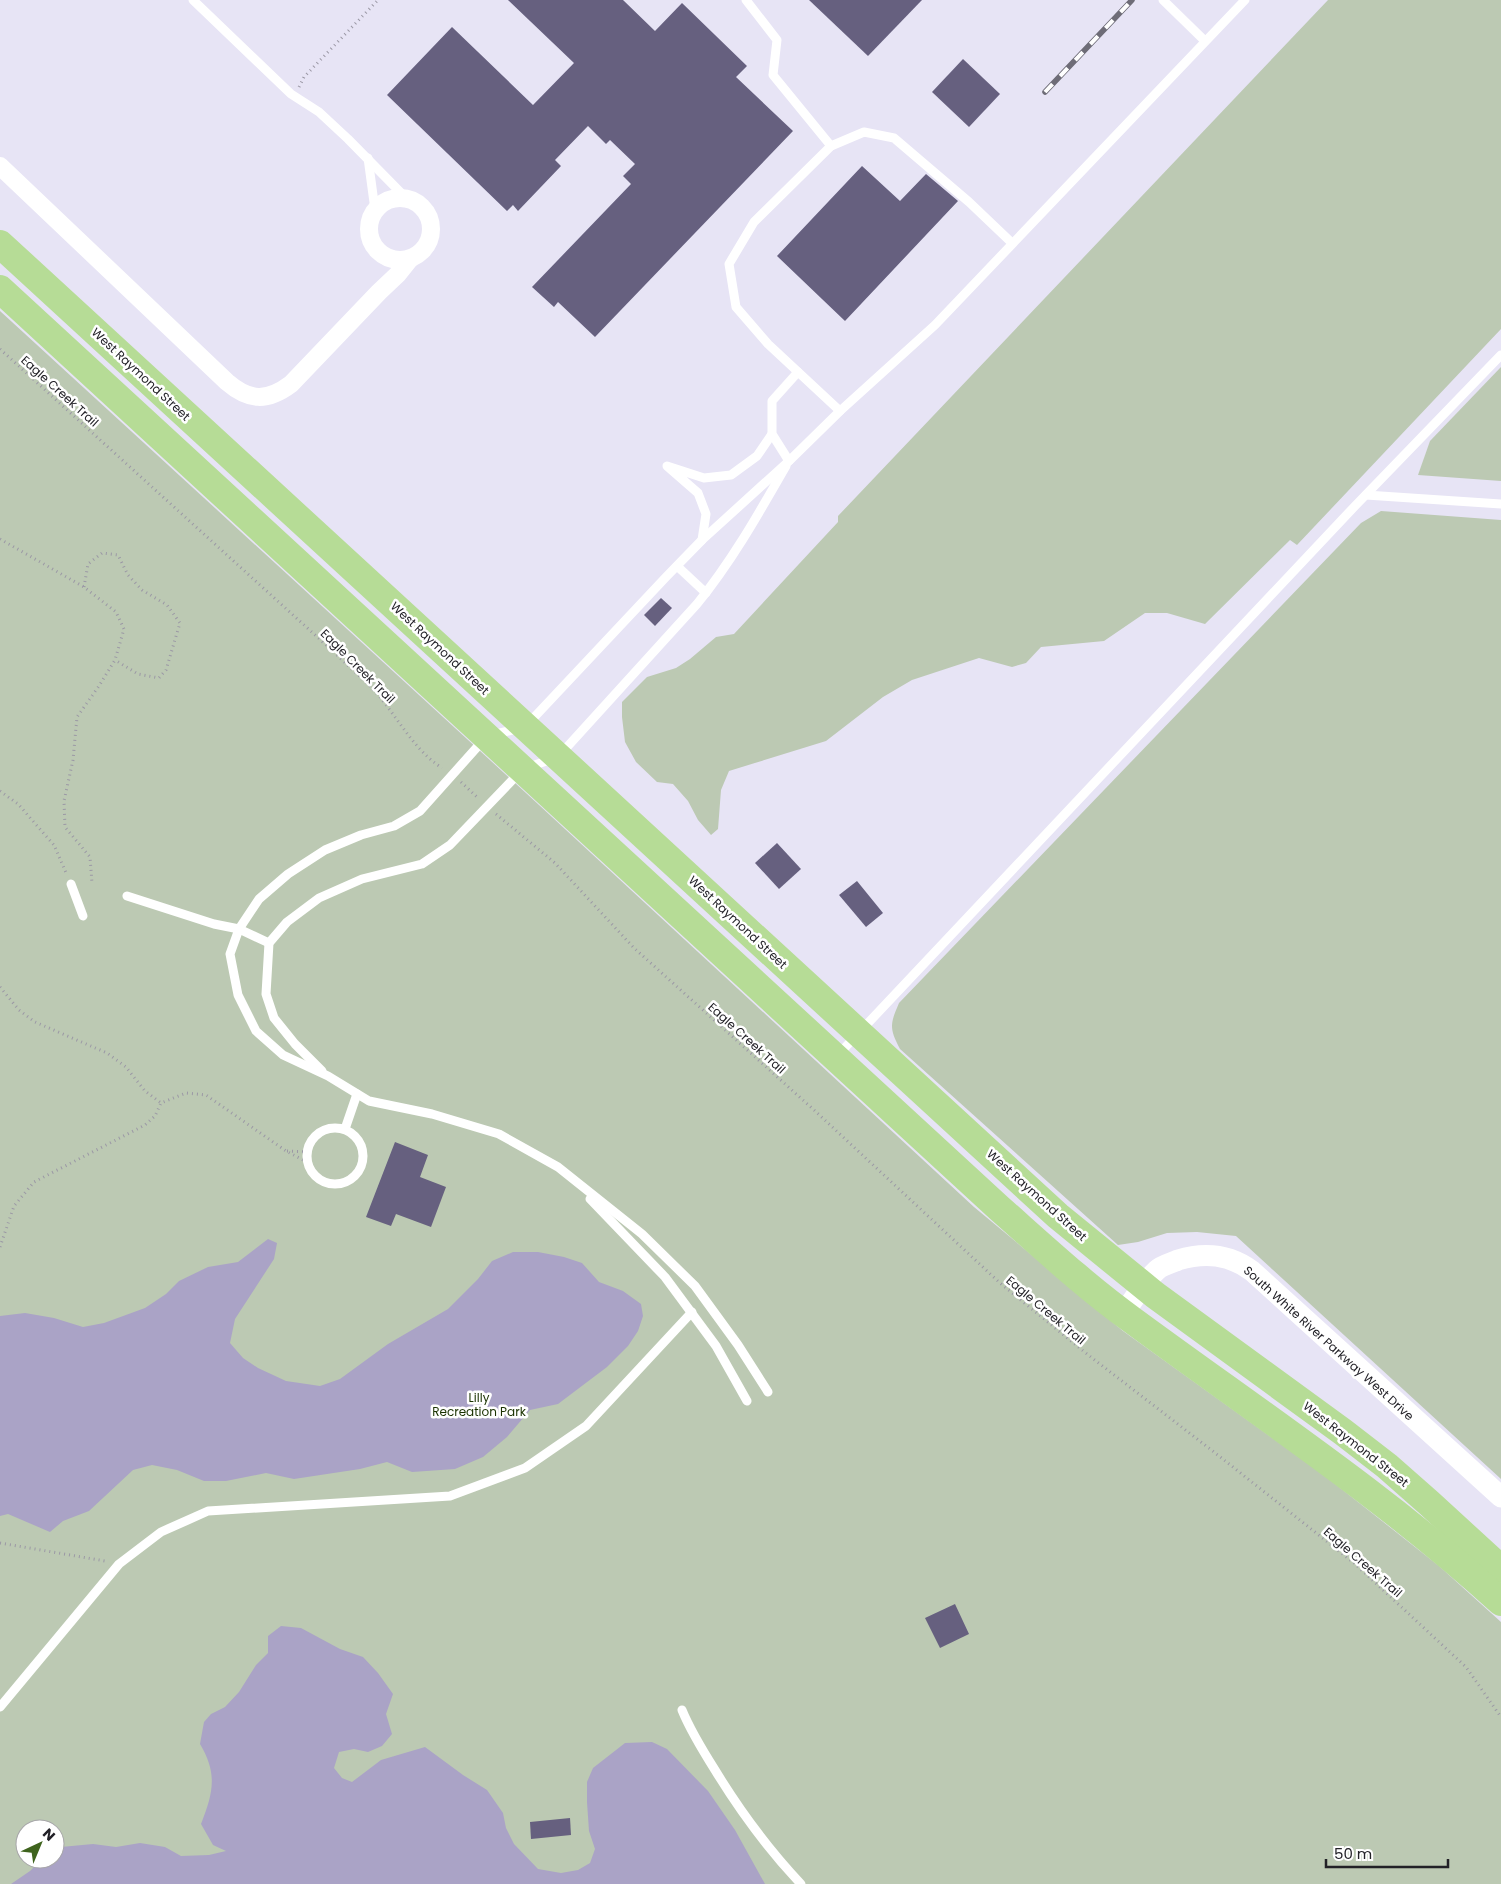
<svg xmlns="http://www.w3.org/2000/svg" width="1501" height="1884" font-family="Poppins,sans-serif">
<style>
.green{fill:#bcc9b3;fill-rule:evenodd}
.water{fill:#aaa3c6}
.building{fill:#66607f}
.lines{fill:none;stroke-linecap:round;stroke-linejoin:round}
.path{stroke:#9b98a5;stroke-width:3;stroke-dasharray:1 4;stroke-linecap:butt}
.service{stroke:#fff;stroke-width:9}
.minor{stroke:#fff;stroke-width:18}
.tertiary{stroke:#fff;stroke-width:21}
.primary{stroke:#b6dc96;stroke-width:28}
.rail-casing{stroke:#6e6c77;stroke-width:5.5}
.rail{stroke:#fff;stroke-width:4;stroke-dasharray:11;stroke-linecap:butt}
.labels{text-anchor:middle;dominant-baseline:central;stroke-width:5;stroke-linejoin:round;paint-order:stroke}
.street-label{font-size:12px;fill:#222127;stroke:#fff}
.park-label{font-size:12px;fill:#1a3201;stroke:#fff}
</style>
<rect width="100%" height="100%" fill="#e7e4f5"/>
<!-- green -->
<g class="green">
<path d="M1328,0h173v329l-204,216 -7,-5 -85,84 -38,-11h-22l-41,28 -63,6 -15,16 -14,4 -33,-9 -67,22 -29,17 -57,44 -97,30 -8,19 -3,39 -7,6 -13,-15 -10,-19 -15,-17 -16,-2 -21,-20 -11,-20 -3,-25v-15l25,-25 29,-9 14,-9 26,-22 18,-3 104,-112v-6z"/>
<path d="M0,311l539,494 435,402 149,124 197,141 119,94 62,56v262h-1501zM25,1829h30v30h-30z"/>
<path d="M1501,367v114l-83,-6 12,-34z"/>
<path d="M1381,511l120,9v959l-265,-243 -39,-4 -30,1 -29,9 -20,3 -218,-196c-11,-21 -10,-25 -1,-46l462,-480z"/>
</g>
<!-- water -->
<g class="water">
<path d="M268,1239l9,4 -3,16 -39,60 -5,24 13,15 15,10 28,13 34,5 20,-7 48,-35 60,-35 30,-30 14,-18 21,-9h25l26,5 18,6 17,19 24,9 18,13 2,12 -5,15 -10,15 -21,21 -49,37 -28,6 -23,27 -24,20 -28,12 -43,3 -25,-10 -27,7 -66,10 -28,-6 -40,8h-22l-27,-11 -25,-5 -19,5 -44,41 -26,10 -13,11 -42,-18 -8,2v-200l25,-3 29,5 29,9 21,-4 41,-15 21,-14 13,-13 29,-14 30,-5z"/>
<path d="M281,1626l20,2 39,21 23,8 15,16 15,21 -7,20 6,20 -10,12 -14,6 -14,-3 -15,3 -5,16 8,10 10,4 29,-22 44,-13 38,28 24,15 16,23 3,15 8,16 24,25 23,4 17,-3 12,-7 5,-14 -6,-18 -2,-29v-20l6,-14 32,-25 27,-1 15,7 41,42 27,39 30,54h-754l19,-13 12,-12h13v-9l6,-3 32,-3 23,3 24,-4 25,4 16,9 28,-1 17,-4 -13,-6 -12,-21c12,-31 17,-50 -1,-80l4,-22 7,-8 14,-7 14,-15 17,-27 12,-12v-17z"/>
</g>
<!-- building -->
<g class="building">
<path d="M508,0h115l32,31 27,-28 65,63 -11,11 57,54 -198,206 -37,-35 -4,5 -22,-20 99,-103 -8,-8 12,-12 -25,-24 -4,4 -18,-18 -33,34 6,6 -43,45 -5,-6 -6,6 -120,-116 65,-68 81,78 41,-42z"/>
<path d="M809,0h113l-54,56z"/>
<path d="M963,59l37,35 -31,33 -37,-35z"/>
<path d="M862,166l38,35 26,-27 32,27 -113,120 -68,-65z"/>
<path d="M661,598l11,10 -17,18 -11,-11z"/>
<path d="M777,843l24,26 -22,20 -24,-26z"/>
<path d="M857,881l26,32 -17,14 -27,-32z"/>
<path d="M395,1142l33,13 -8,22 26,10 -15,40 -35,-13 -5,12 -25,-9z"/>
<path d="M955,1604l14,30 -29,14 -15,-30z"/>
<path d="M570,1818l1,17 -40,4 -1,-17z"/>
</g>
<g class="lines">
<!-- path -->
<g class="path">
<path d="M299,87l5,-10 74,-77"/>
<path d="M0,349l336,305c16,16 34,30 47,47 19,24 33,50 59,67"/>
<path d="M0,539l84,48 32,25 8,17 -9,31 -16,26 -22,31 -4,43 -9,41 1,26 25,30 2,26"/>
<path d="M84,587l4,-23 14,-11 16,2 10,20 14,15 25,15 13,18 -14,47 -7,8 -21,-4 -23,-14"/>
<path d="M461,782l17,16"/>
<path d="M0,791l18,13 36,41 13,30"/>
<path d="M496,814l59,49 79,85 180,162 186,173 87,71 127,98 140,111 112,104 35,50"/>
<path d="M0,987l19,23 16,12 72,31 19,14 19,24 16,12"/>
<path d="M287,1151l19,1"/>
<path d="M0,1247l14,-41 20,-24 111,-57 10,-9 6,-13 25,-10 20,2 80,56 21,11"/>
<path d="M0,1543l105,18"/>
</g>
<!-- service -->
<g class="service">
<path d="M193,0l98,94 28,18 29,27 58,59"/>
<path d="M746,0l31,40 -4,35 58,71"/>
<path d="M1163,0l42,41"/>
<path d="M368,158l7,52"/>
<path d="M840,411l-72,-67 -32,-37 -7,-43 25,-42 77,-76 33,-14 30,6 75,64 43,41"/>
<path d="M789,461l-17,-27v-33l26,-29"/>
<path d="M1366,495l135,9"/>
<path d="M702,540l4,-26 -8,-21 -31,-27 37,12 27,-3 26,-19 15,-22"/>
<path d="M677,566l29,27"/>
<path d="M71,884l12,32"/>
<path d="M127,896l87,28 25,5 30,14"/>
<path d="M837,1056l518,-550 146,-151"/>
<path d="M322,1071l-27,-27 -21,-26 -8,-24 3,-51 18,-21 32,-24 43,-19 60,-15 28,-19 73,-76 35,-12 139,-153c35,-43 62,-91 89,-138"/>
<circle cx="335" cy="1156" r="28"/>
<path d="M345,1129l12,-35"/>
<path d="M590,1199l75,78 51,69 31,55"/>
<path d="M768,1392l-30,-47 -43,-59 -53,-52 -84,-67 -59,-33 -67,-20 -63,-13 -41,-25 -45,-21 -27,-24 -18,-36 -8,-41 9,-25 20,-30 29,-25 37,-24 36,-15 33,-9 26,-15 67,-75 38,-9 141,-150 36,-37 87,-79 51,-50 95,-86 310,-325"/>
<path d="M0,1707l119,-143 42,-32 47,-21 242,-15 75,-28 61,-42 106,-114"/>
<path d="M682,1710c9,22 21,41 33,60 25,41 54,80 86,114"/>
</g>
<!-- minor -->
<g class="minor">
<path d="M0,166l227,216c22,19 40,20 64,2l88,-92 19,-18 12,-15"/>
<circle cx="400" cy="229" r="31"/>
</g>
<!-- tertiary -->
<path class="tertiary" d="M1124,1313c10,-14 20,-31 33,-43 5,-5 15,-7 21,-10 27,-8 51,-6 74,11l249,226"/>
<!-- primary -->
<g class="primary">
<path d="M0,244l1058,972 97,79 188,137 44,34 42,37 72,66"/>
<path d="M0,289l999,919c43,38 86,78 133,112 125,92 254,177 369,282"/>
</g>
<!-- rail casing -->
<g class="rail-casing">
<path id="rail" d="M1045,92l87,-92"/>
</g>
<!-- rail -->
<use href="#rail" class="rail"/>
</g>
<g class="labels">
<!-- street labels -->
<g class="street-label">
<text transform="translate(141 374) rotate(43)">West Raymond Street</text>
<text transform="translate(60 391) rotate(42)">Eagle Creek Trail</text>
<text transform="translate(440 648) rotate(43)">West Raymond Street</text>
<text transform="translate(358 666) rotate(45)">Eagle Creek Trail</text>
<text transform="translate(738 922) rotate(43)">West Raymond Street</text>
<text transform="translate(747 1038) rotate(42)">Eagle Creek Trail</text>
<text transform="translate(1037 1195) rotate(42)">West Raymond Street</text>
<text transform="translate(1046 1310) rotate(40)">Eagle Creek Trail</text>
<text transform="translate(1329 1343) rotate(42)">South White River Parkway West Drive</text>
<text transform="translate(1356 1444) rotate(38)">West Raymond Street</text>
<text transform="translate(1363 1562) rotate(41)">Eagle Creek Trail</text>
</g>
<!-- park labels -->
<g class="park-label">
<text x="479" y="1397">Lilly<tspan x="479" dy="14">Recreation Park</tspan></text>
</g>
</g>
<!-- north arrow -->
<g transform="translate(40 1844) rotate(44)"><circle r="24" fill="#ffffff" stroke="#a7a6a9"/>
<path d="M0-4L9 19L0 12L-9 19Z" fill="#3e631d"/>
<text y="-8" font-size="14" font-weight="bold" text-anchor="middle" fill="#222127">N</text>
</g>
<!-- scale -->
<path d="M1326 1859v8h122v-8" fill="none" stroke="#222127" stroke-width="2.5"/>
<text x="1334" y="1859" font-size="15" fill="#222127" stroke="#ffffff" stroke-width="4" paint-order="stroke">50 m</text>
</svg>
